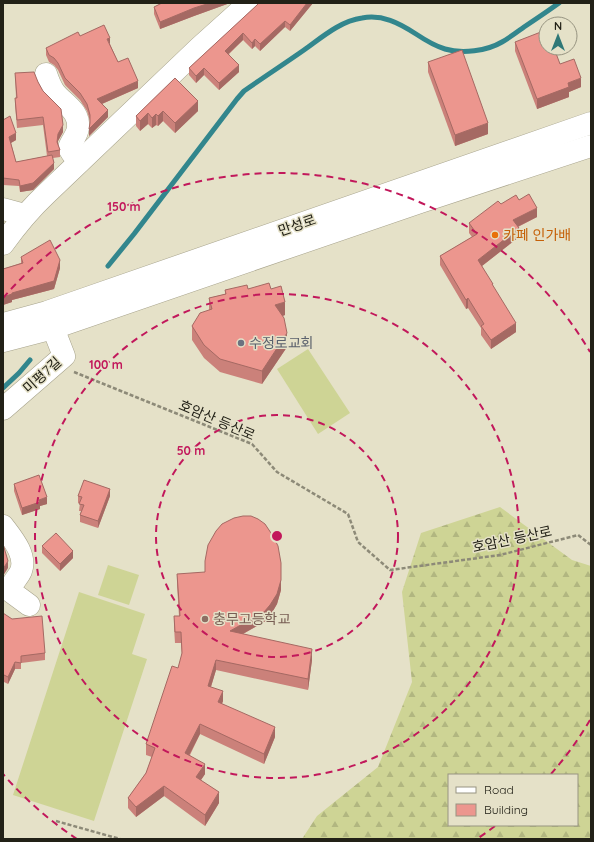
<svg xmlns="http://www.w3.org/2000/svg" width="594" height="842" font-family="Quicksand,'Noto Sans KR',sans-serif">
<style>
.forest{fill:url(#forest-firs);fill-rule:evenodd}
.pitch{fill:#ced495}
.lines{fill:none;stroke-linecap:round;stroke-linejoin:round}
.stream{stroke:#32868d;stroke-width:5}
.minor-casing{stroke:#a7a38c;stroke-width:23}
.path{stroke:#8d8a78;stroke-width:2.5;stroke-dasharray:4 2;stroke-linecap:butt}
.minor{stroke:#fff;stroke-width:22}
.wall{fill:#cb817a}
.shaded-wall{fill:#a56963}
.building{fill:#ec968e;stroke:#a56963}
.ring{fill:none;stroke:#c2185b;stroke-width:2;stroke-dasharray:7 5}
.food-dot{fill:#e8710a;stroke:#e5e1c8;stroke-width:1.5}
.worship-dot{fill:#6b7280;stroke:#e5e1c8;stroke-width:1.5}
.education-dot{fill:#8d6e63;stroke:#e5e1c8;stroke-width:1.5}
.labels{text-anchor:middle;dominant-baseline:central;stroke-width:3;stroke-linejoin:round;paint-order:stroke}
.street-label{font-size:14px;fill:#222117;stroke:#e5e1c8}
.food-label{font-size:14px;fill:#c56008;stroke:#e5e1c8;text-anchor:start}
.worship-label{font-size:14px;fill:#5b616d;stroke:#e5e1c8;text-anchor:start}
.education-label{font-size:14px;fill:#785e54;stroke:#e5e1c8;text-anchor:start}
.centre{fill:#c2185b;stroke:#e5e1c8;stroke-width:2}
.ring-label{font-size:12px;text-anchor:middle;font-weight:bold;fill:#c2185b;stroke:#e5e1c8;stroke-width:3;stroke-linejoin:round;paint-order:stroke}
</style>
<defs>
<pattern id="forest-firs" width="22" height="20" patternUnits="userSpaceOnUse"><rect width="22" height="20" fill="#ced495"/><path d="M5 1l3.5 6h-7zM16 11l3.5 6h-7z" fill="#b1b680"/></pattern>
</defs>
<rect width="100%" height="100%" fill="#e5e1c8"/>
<!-- forest -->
<path class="forest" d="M500,507l72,53 19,6v273h-289l15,-23 61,-49 34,-85 -10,-90 19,-59zM449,775h128v50h-128z"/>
<!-- pitch -->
<g class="pitch">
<path d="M308,349l42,64 -32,21 -41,-65z"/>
<path d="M108,565l31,10 -10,30 -31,-10z"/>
<path d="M79,592l66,22 -13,40 15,5 -53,162 -81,-26z"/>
</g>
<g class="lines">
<!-- stream -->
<g class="stream">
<path d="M108,266l26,-32 103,-135 7,-8c20,-14 40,-27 60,-41 17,-12 36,-29 58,-32 20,-4 37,5 54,16 9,6 19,12 29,15 17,5 42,2 57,-7 7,-4 15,-10 22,-15 12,-8 24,-16 35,-24"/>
<path d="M3,388l16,-15 11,-13"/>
</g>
<!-- minor casing -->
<g class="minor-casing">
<g id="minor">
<path d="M46,74c2,6 5,14 9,19 9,11 25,18 23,35 -1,8 -7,13 -9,20l3,5 7,9"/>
<path d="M3,209l22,6"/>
<path d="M3,244c13,-18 27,-35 43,-50l153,-146 50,-45"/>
<path d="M3,324l44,-12 544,-189"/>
<path d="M3,341l50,-13 367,-126 171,-56"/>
<path d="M3,409l61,-53 -16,-41"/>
<path d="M3,526c9,12 24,29 18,45 -3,7 -10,12 -11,20l19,14"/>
</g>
</g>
<!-- path -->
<g class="path">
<path d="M74,372l178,72 25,28 71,42 10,28 32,28 110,-15 78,-20 13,10"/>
<path d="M56,821l64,18"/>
</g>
<!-- minor -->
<use href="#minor" class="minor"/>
</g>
<!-- wall -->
<g class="wall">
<path d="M160,3h70l-36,13 -34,13 -6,-15v-7l6,-3z"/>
<path d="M313,3l-23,28 -5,-4 -25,24 -5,-5 -3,3 -9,-9 -14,14 10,18 -20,18 -15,-15 -8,8 -7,-8v-7l68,-63z"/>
<path d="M80,36l30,8 8,18 20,26 -36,16 6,13 -19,19 1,-15 -3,-10 -7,-11 -15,-15 -7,-15 -4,-5 -5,-3 -3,-7v-7z"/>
<path d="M515,42l45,22 21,23 -12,5v5l-32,12 -22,-58z"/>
<path d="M428,62l60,72 -33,12 -27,-74z"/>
<path d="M15,73l23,9 25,50 -5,9v3l2,6v7l-7,1 1,11 -21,21 -13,2 -1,-6 -16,-1v-65l13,20 -5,3 5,19 31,-6 -4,-31 -26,3 -2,-23v-7h1z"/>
<path d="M175,78l23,33 -23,22 -12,-12 -5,5 -2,-1 -4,3 -4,-4 -8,7 -4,-5v-10z"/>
<path d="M519,200l18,17 -19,10 1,10 -37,29 34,66 -25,17 -10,-14v-7l-13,-20 -2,1 -26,-44v-9l32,-19 -3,-4v-10z"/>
<path d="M21,257l39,11 -6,21 -42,11v2l-9,3v-36l18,-6z"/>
<path d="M248,289h23l14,26 -2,1 4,31 -25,37 -42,-12 -16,-14 -12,-18v-14l17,-16v-12l16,-4v-4z"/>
<path d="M14,484l33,20 -7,2v3l-18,6 -8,-24z"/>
<path d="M78,496h32l-12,32 -18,-6v-7l1,-4h-2l1,-8h-2z"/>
<path d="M42,546l31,12 -13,13 -18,-18z"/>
<path d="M177,574h104v16l-4,14 -7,12 -6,6 -21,12 69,26 -4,30 -92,-20 -5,17 12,14 -1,3 53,33 -11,27 -64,-30 -10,21 15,19 -4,6 18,23 -14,23 -41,-30 -28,21 -8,-9v-10l18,-25 6,-16 -6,-2v-11l32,-76 4,-13 -1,-12h-6l-1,-16v-11h5l-2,-31z"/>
<path d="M3,613l42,40v7l-24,3v6h-6l-7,15 -4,-2z"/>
</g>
<!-- shaded-wall -->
<g class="shaded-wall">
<path d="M210,3h20l-36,13 -34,13v-7l34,-14z"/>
<path d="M307,3h6l-23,28v-6z"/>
<path d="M285,21v6l-25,24v-7z"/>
<path d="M243,33v7l-18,17v-6z"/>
<path d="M110,38v7l-3,-6z"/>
<path d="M255,39v7l-3,3v-6z"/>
<path d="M239,65v7l-20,18v-7z"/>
<path d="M204,68v7l-8,8v-7z"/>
<path d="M581,78v9l-12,5v5l-32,12v-10l31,-16z"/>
<path d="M138,81v7l-41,18v-7z"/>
<path d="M198,101v10l-23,22v-10z"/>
<path d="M108,110v7l-19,19v-7z"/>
<path d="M163,111v10l-5,5v-10z"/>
<path d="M148,113v11l-8,7v-10z"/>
<path d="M156,114v11l-4,3v-10z"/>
<path d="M488,123v11l-33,12v-11z"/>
<path d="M63,125v7l-5,9 -1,8v-7l1,-8z"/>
<path d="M16,133v7l-7,4v-7z"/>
<path d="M54,163v6l-21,21 -13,2v-6z"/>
<path d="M537,208v9l-24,12v-9z"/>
<path d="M519,228v9l-41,32v-9z"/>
<path d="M60,260v8l-6,21 -42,11v2l-9,3v-8l9,-4z"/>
<path d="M468,298v10l-2,1v-9z"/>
<path d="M285,302v13l-10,3v-13z"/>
<path d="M516,323v9l-25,17v-9z"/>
<path d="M287,333v14l-25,37v-13z"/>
<path d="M110,489v7l-12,32v-7z"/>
<path d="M47,497v7l-7,2v3l-18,6v-7l17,-8z"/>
<path d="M73,551v7l-13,13v-7z"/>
<path d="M8,561v7l-5,8v-7z"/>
<path d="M281,563v27l-4,14 -7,12 -6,6 -34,19v-10z"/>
<path d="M312,649v11l-4,30v-11z"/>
<path d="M216,660v10l-8,26v-10z"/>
<path d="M15,662v7l-7,15v-7z"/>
<path d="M4,675v7l-1,3v-7z"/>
<path d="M223,691v10l-5,11v-10z"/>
<path d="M200,724v10l-15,29v-10z"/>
<path d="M275,727v10l-11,27v-10z"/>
<path d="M205,764v10l-9,13v-10z"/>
<path d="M164,786v10l-28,21v-10z"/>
<path d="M219,792v11l-14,23v-11z"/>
</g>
<!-- building -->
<g class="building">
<path d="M162,3h48l-16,5 -34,14 -6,-15z"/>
<path d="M259,3h48l-17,22 -5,-4 -25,23 -5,-5 -3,4 -9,-10 -18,18 14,14 -20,18 -15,-15 -8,8 -7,-8 68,-63z"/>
<path d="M104,25l6,13 -3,1 11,23 10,-4 10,23 -41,18 11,11 -19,19 1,-6v-8l-3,-11 -7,-11 -15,-15 -7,-15 -4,-5 -5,-3 -3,-7 32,-16 2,4z"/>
<path d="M546,30v18h8l6,16 14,-5 7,19 -13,5 1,4 -32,12 -22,-57z"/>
<path d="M462,50l26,73 -33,12 -27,-73z"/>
<path d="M34,72l4,10 5,9 18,18 2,16 -5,9 -1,8 3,8 -12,2 -5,-35 -26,3 -2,-22h2l-2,-25z"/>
<path d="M175,78l23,23 -23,22 -12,-12 -5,5 -2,-2 -4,4 -4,-5 -8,8 -4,-5z"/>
<path d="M10,116l6,17 -7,4 7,25 36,-7 2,8 -21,20 -13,3 -1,-6 -16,-2v-58z"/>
<path d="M529,194l8,14 -24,12 6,8 -41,32 15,24h-1l24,39 -25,17 -10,-14 3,-2 -16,-26 -2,2 -26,-44 37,-22 -8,-11 29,-22 3,3 15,-9 3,5z"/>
<path d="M50,240l10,20 -6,21 -42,12v1l-9,3v-28l20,-6 -2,-6z"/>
<path d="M269,283l2,6 10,-3 4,16 -10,3 9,13 3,15 -25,38 -42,-12 -16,-14 -12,-19 8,-13 12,-4 -3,-11 17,-4 -1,-4 22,-5 1,4z"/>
<path d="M39,475l8,22 -8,3 1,2 -18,6 -8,-24z"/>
<path d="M84,480l26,9 -12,32 -18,-6 4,-10 -5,-1 3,-7 -4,-1z"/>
<path d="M243,516h8l7,3 7,5 8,12 5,10 3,17v17l-4,14 -7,11 -6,7 -34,19 82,18 -4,30 -92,-19 -8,26 15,5 -5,11 57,25 -11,27 -64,-30 -15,29 20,11 -9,13 23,15 -14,23 -41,-29 -28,21 -8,-9 18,-25 9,-25 -9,-4 26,-78 6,2 4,-15 -1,-21h-6l-1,-16h6l-3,-42 28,-2v-11l3,-16 8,-14 6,-7 12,-6z"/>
<path d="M56,533l17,18 -13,13 -18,-18z"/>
<path d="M3,544l5,17 -5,8z"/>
<path d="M3,613l9,6 30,-3 3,37 -24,3v7l-6,-1 -7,15 -4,-2 -1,3z"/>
</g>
<!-- distance rings -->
<g class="ring">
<circle cx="277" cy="536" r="121"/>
<circle cx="277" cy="536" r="242"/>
<path d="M590 720A363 363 0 0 1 551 774M495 826A363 363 0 0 1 477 839M77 839A363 363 0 0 1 3 774M3 298A363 363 0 0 1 590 352"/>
</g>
<!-- markers -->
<circle class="food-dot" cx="495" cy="235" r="4"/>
<circle class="worship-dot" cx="241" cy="343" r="4"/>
<circle class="education-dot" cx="205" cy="619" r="4"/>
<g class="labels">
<!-- street labels -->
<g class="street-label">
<text transform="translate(297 225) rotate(-19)">만성로</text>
<text transform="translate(42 375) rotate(-42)">미평7길</text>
<text transform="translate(217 420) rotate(23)">호암산 등산로</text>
<text transform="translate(512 539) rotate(-12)">호암산 등산로</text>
</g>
<!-- food labels -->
<g class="food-label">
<text x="503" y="235">카페 인가배</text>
</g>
<!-- worship labels -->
<g class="worship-label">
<text x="249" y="343">수정로교회</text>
</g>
<!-- education labels -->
<g class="education-label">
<text x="213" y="619">충무고등학교</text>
</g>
</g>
<circle cx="277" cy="536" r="6" class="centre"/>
<g class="ring-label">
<text x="124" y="211">150 m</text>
<text x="106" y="369">100 m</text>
<text x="191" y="455">50 m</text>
</g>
<!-- border -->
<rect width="594" height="842" fill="none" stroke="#222117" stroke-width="8"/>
<!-- legend -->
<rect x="448" y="774" width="130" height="52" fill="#e5e1c8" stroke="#979481"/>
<rect x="456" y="787" width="20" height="6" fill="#ffffff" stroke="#979481"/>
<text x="484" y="794" font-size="12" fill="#222117">Road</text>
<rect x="456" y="804" width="20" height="12" fill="#ec968e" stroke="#979481"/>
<text x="484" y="814" font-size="12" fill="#222117">Building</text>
<!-- north arrow -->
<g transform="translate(558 36)"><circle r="19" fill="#e5e1c8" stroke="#979481"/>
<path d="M0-3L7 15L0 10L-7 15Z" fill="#2f7877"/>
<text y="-6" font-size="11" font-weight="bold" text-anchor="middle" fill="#222117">N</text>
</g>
</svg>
